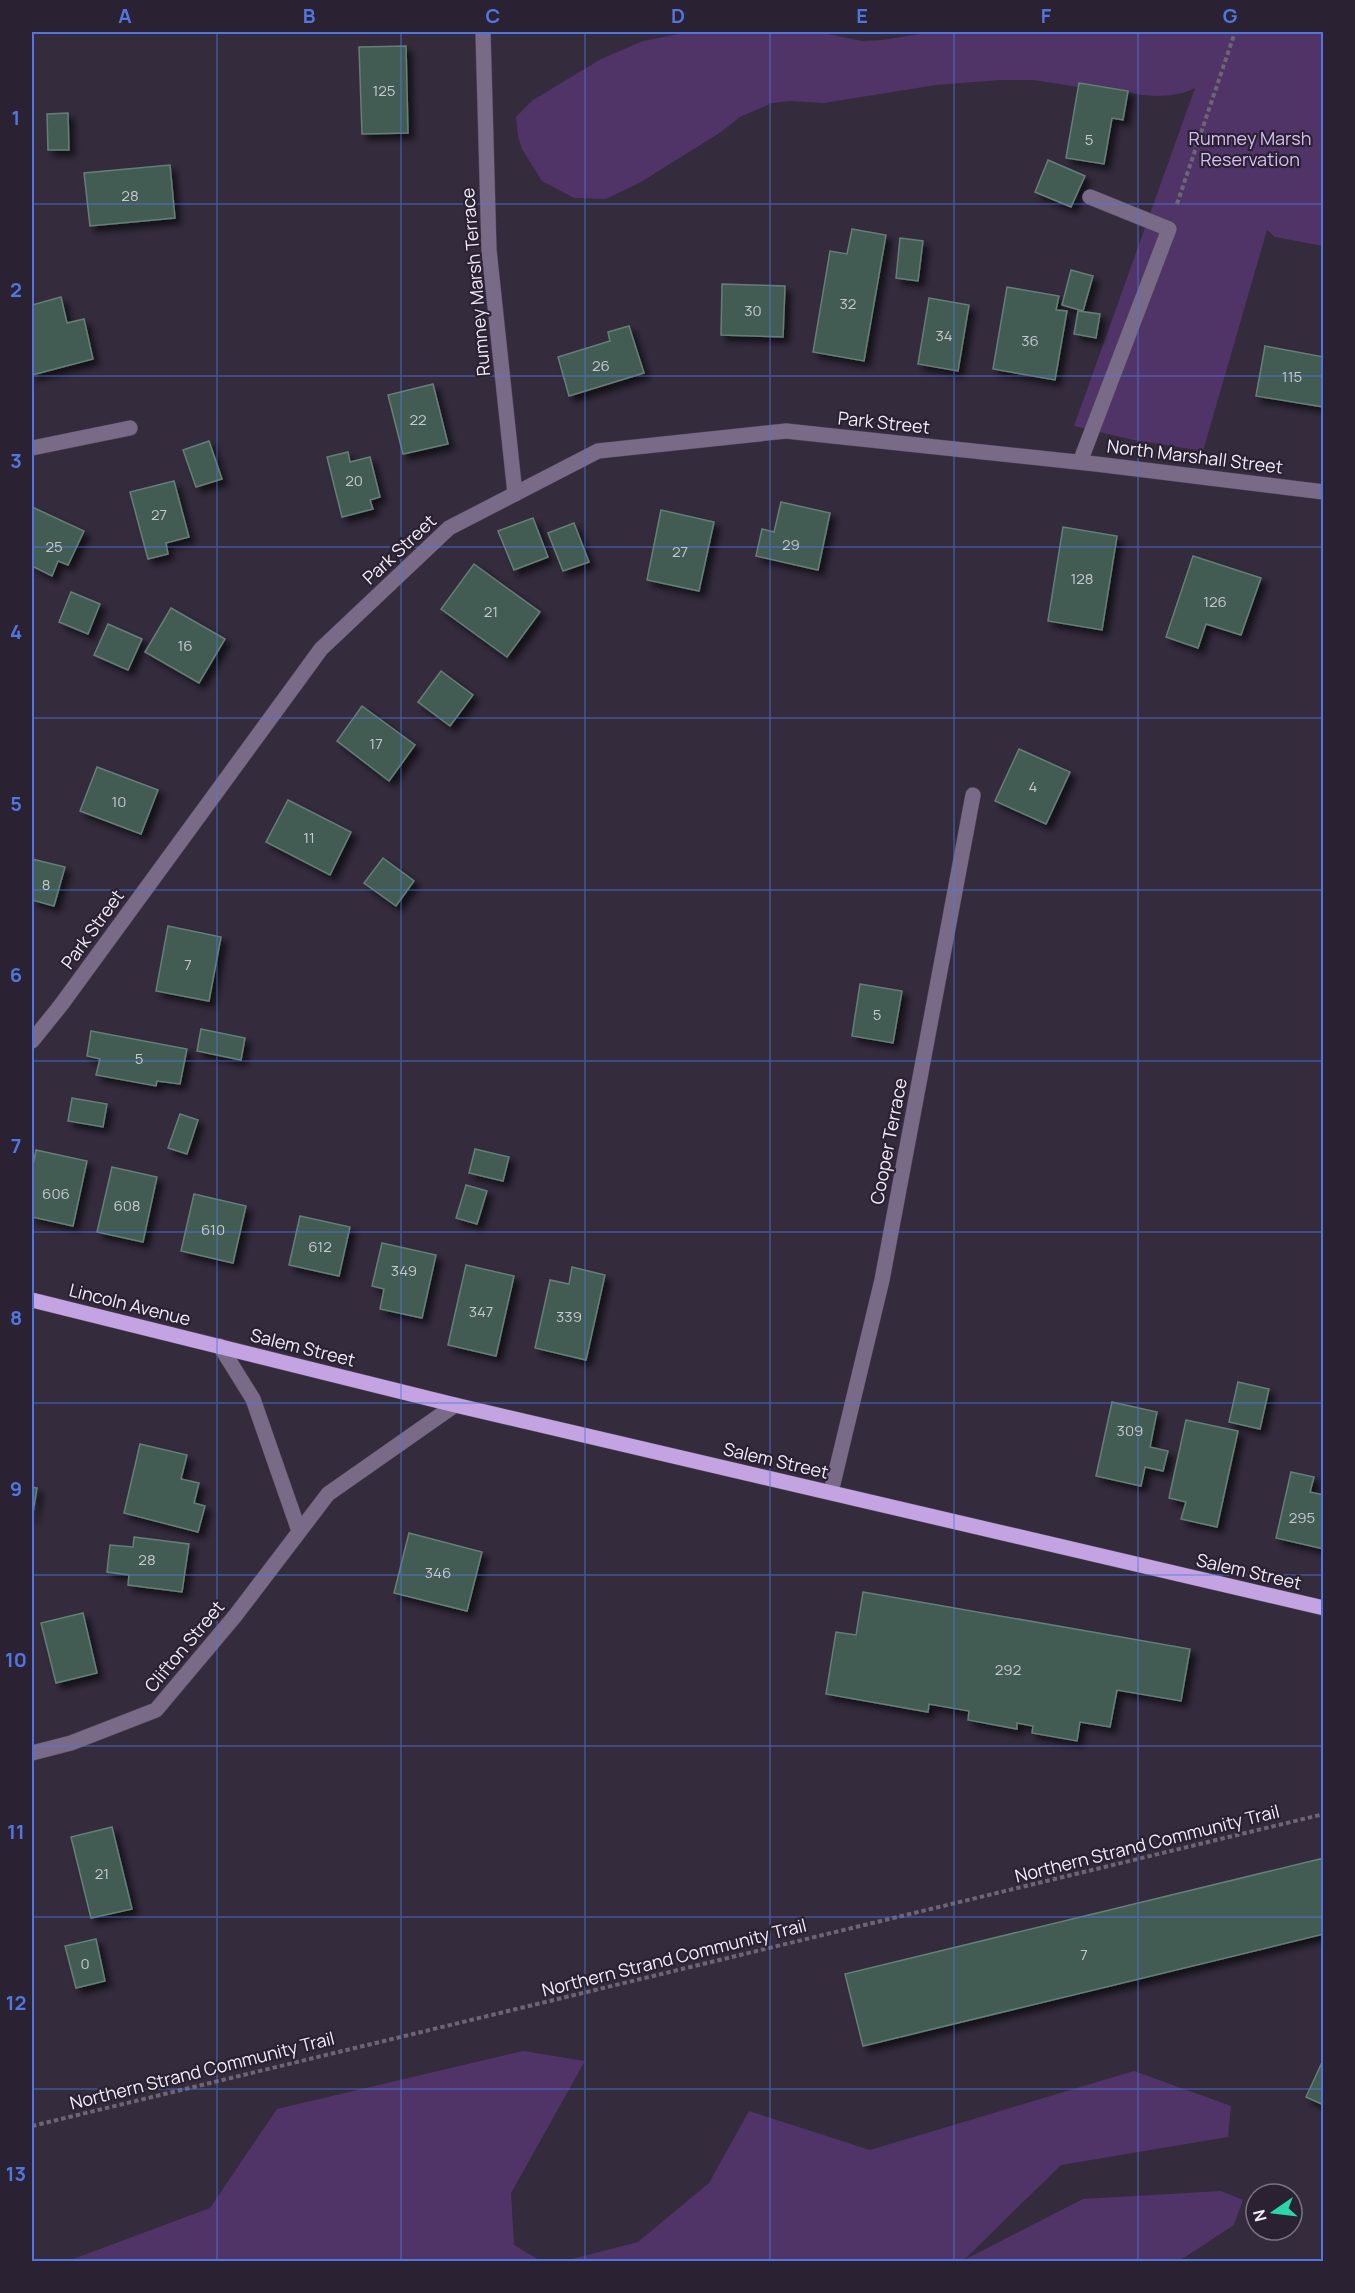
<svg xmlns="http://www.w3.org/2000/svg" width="1355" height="2293" font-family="Manrope,sans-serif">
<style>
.green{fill:#503468}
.building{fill:#435c53;stroke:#657f76;stroke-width:1.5;filter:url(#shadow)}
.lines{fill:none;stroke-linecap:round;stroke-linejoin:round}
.minor-casing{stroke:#4f4657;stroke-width:16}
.major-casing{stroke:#4f4657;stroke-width:16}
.path{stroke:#6d6575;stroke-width:4;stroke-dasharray:4.5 3;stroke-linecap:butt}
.minor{stroke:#796a88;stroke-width:15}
.major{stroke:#c3a3e1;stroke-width:15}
.grid{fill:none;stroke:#5276e0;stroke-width:1.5;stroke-opacity:0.55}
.labels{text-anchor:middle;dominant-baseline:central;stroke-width:4.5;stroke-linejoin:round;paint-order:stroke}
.number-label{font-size:15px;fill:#c6c8cf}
.park-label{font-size:18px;fill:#d9bcf5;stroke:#2a2233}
.street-label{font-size:18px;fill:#f2ecf8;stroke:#2a2233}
.neatline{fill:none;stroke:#5276e0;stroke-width:2}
.grid-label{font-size:20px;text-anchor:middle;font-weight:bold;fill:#5276e0}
</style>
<defs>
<filter id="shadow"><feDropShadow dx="5.5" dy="5.5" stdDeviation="3" flood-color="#0009"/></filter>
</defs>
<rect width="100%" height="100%" fill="#342b3d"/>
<!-- green -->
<g class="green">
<path d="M689,32h129l44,9 20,-1 52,-8h389v214l-48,-9 -8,-7 -64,221 -69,-11 -60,-14 121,-338c-24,12 -57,9 -82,0l-1,4 -79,-12h-33l-64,5 -112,18 -34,-2 -18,2 -32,14 -19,15 -80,50 -35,17 -32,-1 -32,-17 -20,-32 -4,-13 -2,-19 17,-17 68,-41 42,-18z"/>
<path d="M523,2051l62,10 -74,132 3,52 27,16h-473l142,-53 67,-99z"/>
<path d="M1134,2071l97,35 -3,31 -167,28 -97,95 119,-61 138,-8 22,9 -9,25 -55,36h-615l74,-19 71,-59 40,-72 121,39z"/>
</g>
<!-- building -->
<g class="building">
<path d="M406,46l2,87 -46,1 -3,-87z"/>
<path d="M1079,83l49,8 -5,29 -11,-2 -8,46 -38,-6z"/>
<path d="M68,113l1,37h-21l-1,-36z"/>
<path d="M1048,160l37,16 -14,31 -36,-15z"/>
<path d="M170,165l5,53 -85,8 -6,-53z"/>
<path d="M852,229l34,6 -22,126 -51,-9 17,-101 17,3z"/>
<path d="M900,238l23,3 -5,40 -22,-3z"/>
<path d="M1071,270l22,6 -10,35 -21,-6z"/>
<path d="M722,284l63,2 -2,51 -62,-2z"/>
<path d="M1007,287l52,9 -3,14 11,1 -12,69 -62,-11z"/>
<path d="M61,297l6,26 17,-4 9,40 -61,16v-70z"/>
<path d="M929,298l40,7 -11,66 -40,-7z"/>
<path d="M1078,311l22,3 -4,24 -22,-4z"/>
<path d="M629,326l15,47 -75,23 -11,-39 52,-16 -2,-9z"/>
<path d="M1265,346l59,11v50l-68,-11z"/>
<path d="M433,384l15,60 -45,10 -15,-59z"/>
<path d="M209,441l13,38 -26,8 -13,-37z"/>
<path d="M348,452l2,10 20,-5 10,40 -10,3 3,9 -31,8 -15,-60z"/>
<path d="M174,481l15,56 -23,6 2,11 -20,5 -18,-67z"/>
<path d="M781,502l49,11 -12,57 -62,-14 6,-27 12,3z"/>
<path d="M32,507l52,24 -16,34 -10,-4 -6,15 -20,-10z"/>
<path d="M661,510l53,12 -15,69 -52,-11z"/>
<path d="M533,518l15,39 -34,13 -16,-39z"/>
<path d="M574,523l15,39 -26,9 -15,-38z"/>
<path d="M1063,527l54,9 -15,94 -54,-9z"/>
<path d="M1193,556l68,22 -20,57 -35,-11 -8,24 -32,-11z"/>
<path d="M474,564l66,48 -33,45 -66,-48z"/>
<path d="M71,592l29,12 -12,30 -29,-12z"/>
<path d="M171,608l54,31 -26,44 -54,-31z"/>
<path d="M108,624l34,15 -14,31 -34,-15z"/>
<path d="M441,671l32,24 -23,31 -32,-24z"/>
<path d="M362,706l53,39 -26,36 -52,-40z"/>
<path d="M1019,749l51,23 -24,52 -51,-23z"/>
<path d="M97,767l61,23 -17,44 -61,-23z"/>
<path d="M288,800l63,32 -21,43 -64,-33z"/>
<path d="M383,858l31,23 -18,25 -32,-23z"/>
<path d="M32,859l33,8 -11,39 -22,-6z"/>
<path d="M168,926l53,11 -12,64 -53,-10z"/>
<path d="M860,984l42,7 -9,52 -41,-7z"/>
<path d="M201,1029l44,9 -4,22 -44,-9z"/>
<path d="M91,1031l96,18 -7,35 -23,-3 -1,5 -60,-11 4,-16 -13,-3z"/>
<path d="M72,1098l35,6 -4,23 -35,-6z"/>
<path d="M180,1114l18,6 -11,34 -19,-6z"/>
<path d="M475,1149l34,8 -6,24 -34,-8z"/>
<path d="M36,1150l51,11 -14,65 -41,-9v-47z"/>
<path d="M112,1167l45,10 -14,65 -46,-10z"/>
<path d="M466,1185l21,6 -10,33 -21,-6z"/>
<path d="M194,1194l52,12 -13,57 -52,-12z"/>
<path d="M300,1216l50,11 -11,49 -50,-11z"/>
<path d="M382,1243l54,12 -14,63 -42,-9 4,-20 -12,-3z"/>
<path d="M466,1265l48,11 -18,80 -48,-11z"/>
<path d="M572,1267l33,8 -19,85 -51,-12 15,-68 19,4z"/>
<path d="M1238,1382l31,7 -9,40 -31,-7z"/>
<path d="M1112,1402l45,10 -7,35 18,4 -5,20 -18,-4 -4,19 -45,-10z"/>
<path d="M1186,1420l52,11 -21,96 -36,-8 5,-17 -17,-4z"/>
<path d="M140,1444l47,11 -6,24 18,4 -5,20 11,3 -7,26 -74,-19z"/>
<path d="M1291,1472l23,5 -4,15 14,3v54l-48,-11z"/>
<path d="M32,1487l5,1 -5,31z"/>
<path d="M409,1533l73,19 -15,59 -73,-18z"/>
<path d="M134,1537l55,7 -7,48 -54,-7 1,-10 -22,-3 3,-27 23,2z"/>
<path d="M863,1592l327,57 -9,52 -64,-11 -7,37 -30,-5 -3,19 -45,-8 1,-7 -16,-3v6l-49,-9 1,-9 -40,-7 -1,8 -102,-18 10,-62 20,3z"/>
<path d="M83,1613l14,60 -41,10 -15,-60z"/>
<path d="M112,1827l20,82 -41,9 -20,-81z"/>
<path d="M1324,1858v76l-461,112 -18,-72z"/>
<path d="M96,1939l9,42 -29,7 -11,-42z"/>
<path d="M1324,2058v47l-18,-8z"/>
</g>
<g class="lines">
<!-- minor casing -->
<g class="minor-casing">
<g id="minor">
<path d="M483,32l6,218 26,244"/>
<path d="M32,448l98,-20"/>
<path d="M1080,462l89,-233 -79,-32"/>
<path d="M32,1041l29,-36 260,-356 128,-121 149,-77 188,-20 310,33 228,28"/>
<path d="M220,1346l33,53 46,132"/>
<path d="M831,1492l51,-212 91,-485"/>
<path d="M32,1753l39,-10 85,-33 79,-94 93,-122 127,-89"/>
</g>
</g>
<!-- major casing -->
<g class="major-casing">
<path id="major" d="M32,1300l423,105 869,203"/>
</g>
<!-- path -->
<g class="path">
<path d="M1177,204l58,-172"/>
<path d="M32,2126l1292,-312"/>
</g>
<!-- minor -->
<use href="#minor" class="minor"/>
<!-- major -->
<use href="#major" class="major"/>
</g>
<!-- grid -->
<path class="grid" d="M217,32v2230M401,32v2230M585,32v2230M770,32v2230M954,32v2230M1138,32v2230M32,204h1292M32,376h1292M32,547h1292M32,718h1292M32,890h1292M32,1061h1292M32,1232h1292M32,1403h1292M32,1575h1292M32,1746h1292M32,1917h1292M32,2089h1292"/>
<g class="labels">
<!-- number labels -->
<g class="number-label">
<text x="384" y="90">125</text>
<text x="1089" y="139">5</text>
<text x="130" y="195">28</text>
<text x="848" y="303">32</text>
<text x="753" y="310">30</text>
<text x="944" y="335">34</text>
<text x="1030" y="340">36</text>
<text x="601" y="365">26</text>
<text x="1292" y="376">115</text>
<text x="418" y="419">22</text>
<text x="354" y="480">20</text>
<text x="159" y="514">27</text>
<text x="791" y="544">29</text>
<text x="54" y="546">25</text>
<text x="680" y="551">27</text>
<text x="1082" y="578">128</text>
<text x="1215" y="601">126</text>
<text x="491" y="611">21</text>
<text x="185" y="645">16</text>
<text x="376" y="743">17</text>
<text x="1033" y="786">4</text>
<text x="119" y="801">10</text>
<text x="309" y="837">11</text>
<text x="46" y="884">8</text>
<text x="188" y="964">7</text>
<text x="877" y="1014">5</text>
<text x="139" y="1058">5</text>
<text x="56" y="1193">606</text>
<text x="127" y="1205">608</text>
<text x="213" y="1229">610</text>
<text x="320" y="1246">612</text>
<text x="404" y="1270">349</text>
<text x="481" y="1311">347</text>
<text x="569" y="1316">339</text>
<text x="1130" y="1430">309</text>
<text x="1302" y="1517">295</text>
<text x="147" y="1559">28</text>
<text x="438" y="1572">346</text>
<text x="1008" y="1669">292</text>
<text x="102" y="1873">21</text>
<text x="1084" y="1954">7</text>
<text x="85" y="1963">0</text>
</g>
<!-- park labels -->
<g class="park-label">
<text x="1250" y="138">Rumney Marsh<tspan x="1250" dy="21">Reservation</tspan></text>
</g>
<!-- street labels -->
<g class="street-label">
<text transform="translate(475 282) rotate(-95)">Rumney Marsh Terrace</text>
<text transform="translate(884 422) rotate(6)">Park Street</text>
<text transform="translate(1195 456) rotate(7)">North Marshall Street</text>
<text transform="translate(399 549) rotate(-43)">Park Street</text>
<text transform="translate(92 929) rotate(-54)">Park Street</text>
<text transform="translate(888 1141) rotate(-79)">Cooper Terrace</text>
<text transform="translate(130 1304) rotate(14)">Lincoln Avenue</text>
<text transform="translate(303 1347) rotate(14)">Salem Street</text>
<text transform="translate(776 1460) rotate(13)">Salem Street</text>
<text transform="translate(1249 1571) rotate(13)">Salem Street</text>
<text transform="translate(184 1646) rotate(-50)">Clifton Street</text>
<text transform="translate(1147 1843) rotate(-14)">Northern Strand Community Trail</text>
<text transform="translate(674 1957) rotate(-14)">Northern Strand Community Trail</text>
<text transform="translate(202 2070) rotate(-14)">Northern Strand Community Trail</text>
</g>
</g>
<!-- border -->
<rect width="1355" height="2293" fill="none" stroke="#2a2233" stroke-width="66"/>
<!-- north arrow -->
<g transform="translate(1274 2212) rotate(256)"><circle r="28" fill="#2a2233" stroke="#7a7382" stroke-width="1.5"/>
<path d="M0-4.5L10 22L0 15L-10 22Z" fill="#2dd5ab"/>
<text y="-9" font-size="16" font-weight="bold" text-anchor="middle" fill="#f2ecf8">N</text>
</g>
<rect x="33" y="33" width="1289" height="2227" class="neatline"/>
<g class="grid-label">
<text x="125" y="23">A</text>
<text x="309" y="23">B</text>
<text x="493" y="23">C</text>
<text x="678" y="23">D</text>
<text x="862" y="23">E</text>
<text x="1046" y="23">F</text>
<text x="1230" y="23">G</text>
<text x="16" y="125">1</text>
<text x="16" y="297">2</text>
<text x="16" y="468">3</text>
<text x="16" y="639">4</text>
<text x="16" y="811">5</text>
<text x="16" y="982">6</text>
<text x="16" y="1153">7</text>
<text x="16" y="1325">8</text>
<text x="16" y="1496">9</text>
<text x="16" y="1667">10</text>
<text x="16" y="1839">11</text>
<text x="16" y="2010">12</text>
<text x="16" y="2181">13</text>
</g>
</svg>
